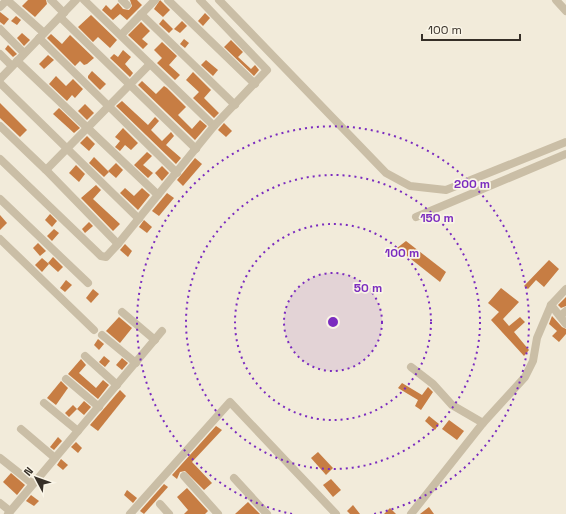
<svg xmlns="http://www.w3.org/2000/svg" width="566" height="514" font-family="'Space Grotesk',sans-serif">
<style>
.building{fill:#c77d43}
.lines{fill:none;stroke-linecap:round;stroke-linejoin:round}
.minor{stroke:#cabea6;stroke-width:8}
.ring{fill:none;stroke:#7b2cbf;stroke-width:2;stroke-dasharray:2 4}
.centre{fill:#7b2cbf;stroke:#faf5e7;stroke-width:2}
.ring-label{font-size:12px;text-anchor:middle;font-weight:bold;fill:#7b2cbf;stroke:#faf5e7;stroke-width:3.5;stroke-linejoin:round;paint-order:stroke}
</style>
<rect width="100%" height="100%" fill="#f2ebda"/>
<!-- building -->
<g class="building">
<path d="M28,0h18l1,4 -12,13 -13,-11z"/>
<path d="M130,0h7l5,5 -15,15 -7,-6 -7,6 -11,-10 4,-5 5,5 7,-7 5,6 6,1 3,-4z"/>
<path d="M160,0l10,10 -7,7 -9,-8z"/>
<path d="M0,12l9,7 -5,6 -4,-3z"/>
<path d="M205,13l5,5 -7,8 -5,-5z"/>
<path d="M91,15l26,25 -7,8 -12,-11 -5,5 -15,-15z"/>
<path d="M16,16l5,4 -4,5 -6,-4z"/>
<path d="M163,19l10,10 -4,4 -10,-9z"/>
<path d="M182,21l5,5 -7,7 -6,-4z"/>
<path d="M141,22l9,9 -8,8 6,5 -5,5 -15,-14z"/>
<path d="M22,33l8,7 -6,6 -7,-8z"/>
<path d="M51,34l11,10 8,-9 24,23 -7,6 -3,1 -4,-4 -5,5 -28,-28z"/>
<path d="M184,39l5,4 -4,5 -5,-4z"/>
<path d="M231,40l12,12 -5,5 13,12 4,-4 4,5 -5,6 -30,-29z"/>
<path d="M162,42l15,14 -8,9 11,10 -5,5 -18,-17 5,-5 -8,-8z"/>
<path d="M8,45l9,9 -4,3 -8,-8z"/>
<path d="M123,50l8,7 -6,7 8,9 -3,4 -20,-19 4,-4 4,3z"/>
<path d="M48,55l6,5 -10,9 -5,-5z"/>
<path d="M206,60l12,10 -5,6 -12,-11z"/>
<path d="M92,71l14,13 -6,6 -12,-12v-2z"/>
<path d="M193,72l18,18 -7,8 15,15 -5,5 -21,-20 6,-6 -13,-12z"/>
<path d="M56,76l10,10 7,-7 10,10 -8,9 -3,-3 -5,6 -18,-17z"/>
<path d="M142,81l14,13 8,-8 3,2 19,19 -8,8 14,14 8,-9 7,6 -12,14 -57,-55z"/>
<path d="M122,101l26,24 7,-8 4,4 -8,9 11,11 9,-9 3,4 -8,9 15,13 -5,6 -60,-58z"/>
<path d="M0,103l27,27 -7,7 -20,-19z"/>
<path d="M85,104l9,9 -7,7 -9,-9z"/>
<path d="M59,108l21,20 -6,5 -21,-19z"/>
<path d="M224,123l8,8 -6,6 -8,-7z"/>
<path d="M123,128l15,15 -7,7 -6,-5 -5,6 -5,-4 5,-6 -5,-4z"/>
<path d="M87,136l8,8 -6,7 -9,-8z"/>
<path d="M147,152l5,4 -9,9 10,8 -5,5 -14,-13z"/>
<path d="M94,157l15,15 -5,5 -15,-14z"/>
<path d="M195,158l7,6 -19,22 -6,-6z"/>
<path d="M116,163l7,7 -7,8 -8,-7z"/>
<path d="M76,165l9,9 -6,8 -10,-9z"/>
<path d="M162,166l7,7 -7,8 -7,-8z"/>
<path d="M96,185l5,5 -8,9 27,25 -7,7 -32,-33z"/>
<path d="M125,188l9,8 8,-8 8,7 -12,15 -18,-17z"/>
<path d="M167,193l7,5 -15,18 -7,-5z"/>
<path d="M50,214l7,7 -5,6 -7,-7z"/>
<path d="M0,215l7,8 -7,7z"/>
<path d="M144,220l8,7 -5,6 -8,-6z"/>
<path d="M89,222l4,4 -8,7 -3,-4z"/>
<path d="M54,229l5,4 -7,8 -5,-5z"/>
<path d="M406,241l40,31 -6,10 -43,-34z"/>
<path d="M38,243l8,8 -6,5 -7,-8z"/>
<path d="M125,244l7,7 -4,6 -8,-7z"/>
<path d="M53,257l10,10 -5,5 -10,-9z"/>
<path d="M42,258l7,6 -7,8 -7,-7z"/>
<path d="M549,260l10,9 -15,18 -8,-7 -8,9 -4,-3z"/>
<path d="M66,280l6,5 -7,7 -5,-4z"/>
<path d="M501,288l18,14 -16,17 6,7 11,-9 5,5 -11,10 15,18 -5,6 -33,-36 8,-8 -11,-9z"/>
<path d="M93,289l6,5 -8,9 -5,-5z"/>
<path d="M566,297v9l-5,2 -3,-3z"/>
<path d="M552,316l10,11 4,2v5l-7,8 -7,-6 5,-5 -8,-7z"/>
<path d="M119,317l13,11 -12,15 -14,-12z"/>
<path d="M98,339l6,5 -5,6 -5,-5z"/>
<path d="M104,356l6,5 -5,6 -6,-5z"/>
<path d="M122,358l6,5 -6,7 -6,-5z"/>
<path d="M81,359l5,6 -7,8 17,15 7,-8 6,5 -11,14 -30,-25z"/>
<path d="M61,381l7,7 -12,17 -9,-7z"/>
<path d="M402,383l20,12 6,-8 5,5 -12,18 -6,-4 3,-6 -20,-12z"/>
<path d="M120,390l6,6 -28,35 -8,-6z"/>
<path d="M84,401l7,6 -7,8 -7,-6z"/>
<path d="M73,405l4,4 -8,8 -4,-4z"/>
<path d="M429,416l10,8 -4,6 -10,-9z"/>
<path d="M449,420l15,11 -7,9 -15,-11z"/>
<path d="M216,426l6,4 -30,32 20,21 -8,7 -19,-19 -5,1 -3,7 -5,-4z"/>
<path d="M58,437l4,4 -8,9 -4,-3z"/>
<path d="M76,442l6,6 -4,5 -7,-6z"/>
<path d="M318,452l15,16 -7,7 -15,-17z"/>
<path d="M61,459l7,6 -5,5 -6,-5z"/>
<path d="M27,468l7,6 -2,2 -7,-5z"/>
<path d="M11,473l14,12 -8,10 -14,-13z"/>
<path d="M331,479l10,11 -8,7 -10,-12z"/>
<path d="M164,484l4,3 -24,27 -4,-3z"/>
<path d="M187,488l21,23 -3,3h-21l4,-4 -11,-13z"/>
<path d="M127,490l10,8 -4,5 -9,-8z"/>
<path d="M31,495l8,6 -5,5 -8,-5z"/>
<path d="M248,502l12,12h-25z"/>
<path d="M353,505l7,9h-10l-3,-3z"/>
<path d="M429,507l5,7h-14z"/>
<path d="M390,508l6,6h-12z"/>
</g>
<g class="lines">
<!-- minor -->
<g class="minor">
<path d="M7,0l37,33"/>
<path d="M51,0l13,13"/>
<path d="M84,0l130,126"/>
<path d="M122,0l5,5"/>
<path d="M168,0l87,84"/>
<path d="M219,0l167,173 24,13 36,4 120,-48"/>
<path d="M556,0l10,11"/>
<path d="M0,7l7,-7"/>
<path d="M141,14l94,91"/>
<path d="M60,17l136,132"/>
<path d="M0,29l24,24"/>
<path d="M121,35l34,-35"/>
<path d="M39,38l138,135"/>
<path d="M0,54l12,12"/>
<path d="M17,61l141,134"/>
<path d="M0,79l76,-79"/>
<path d="M0,83l139,136"/>
<path d="M0,126l46,44 72,74 96,-118 53,-56 -67,-70"/>
<path d="M0,159l101,97 5,1 12,-13"/>
<path d="M46,170l104,-106"/>
<path d="M0,199l88,84"/>
<path d="M416,217l150,-63"/>
<path d="M0,239l94,91"/>
<path d="M551,305l15,19"/>
<path d="M122,312l33,28"/>
<path d="M560,316l6,-5"/>
<path d="M102,335l34,28"/>
<path d="M85,356l32,29"/>
<path d="M411,367l22,17 19,21 31,18"/>
<path d="M66,379l33,28"/>
<path d="M44,403l34,28"/>
<path d="M21,429l34,29"/>
<path d="M0,458l33,26"/>
<path d="M184,476l34,38"/>
<path d="M234,478l33,36"/>
<path d="M0,503l10,8"/>
<path d="M160,504l9,10"/>
<path d="M8,514l154,-183"/>
<path d="M130,514l100,-112 106,112"/>
<path d="M411,514l72,-91 42,-46 8,-16 4,-23 14,-33 15,-16"/>
</g>
</g>
<!-- distance rings -->
<circle cx="333" cy="322" r="49" fill="#7b2cbf" fill-opacity=".12"/>
<g class="ring">
<circle cx="333" cy="322" r="49"/>
<circle cx="333" cy="322" r="98"/>
<circle cx="333" cy="322" r="147"/>
<path d="M292 514A196 196 0 1 1 374 514"/>
</g>
<circle cx="333" cy="322" r="6" class="centre"/>
<g class="ring-label">
<text x="472" y="188">200 m</text>
<text x="437" y="222">150 m</text>
<text x="402" y="257">100 m</text>
<text x="368" y="292">50 m</text>
</g>
<!-- north arrow -->
<g transform="translate(36 478) rotate(311)" stroke="#faf5e7" stroke-width="3" paint-order="stroke">
<path d="M0-3L7 15L0 10L-7 15Z" fill="#362f27"/>
<text y="-6" font-size="11" font-weight="bold" text-anchor="middle" fill="#362f27">N</text>
</g>
<!-- scale -->
<path d="M422 34v6h98v-6" fill="none" stroke="#362f27" stroke-width="2"/>
<text x="428" y="34" font-size="12" fill="#362f27" stroke="#faf5e7" stroke-width="3" paint-order="stroke">100 m</text>
</svg>
